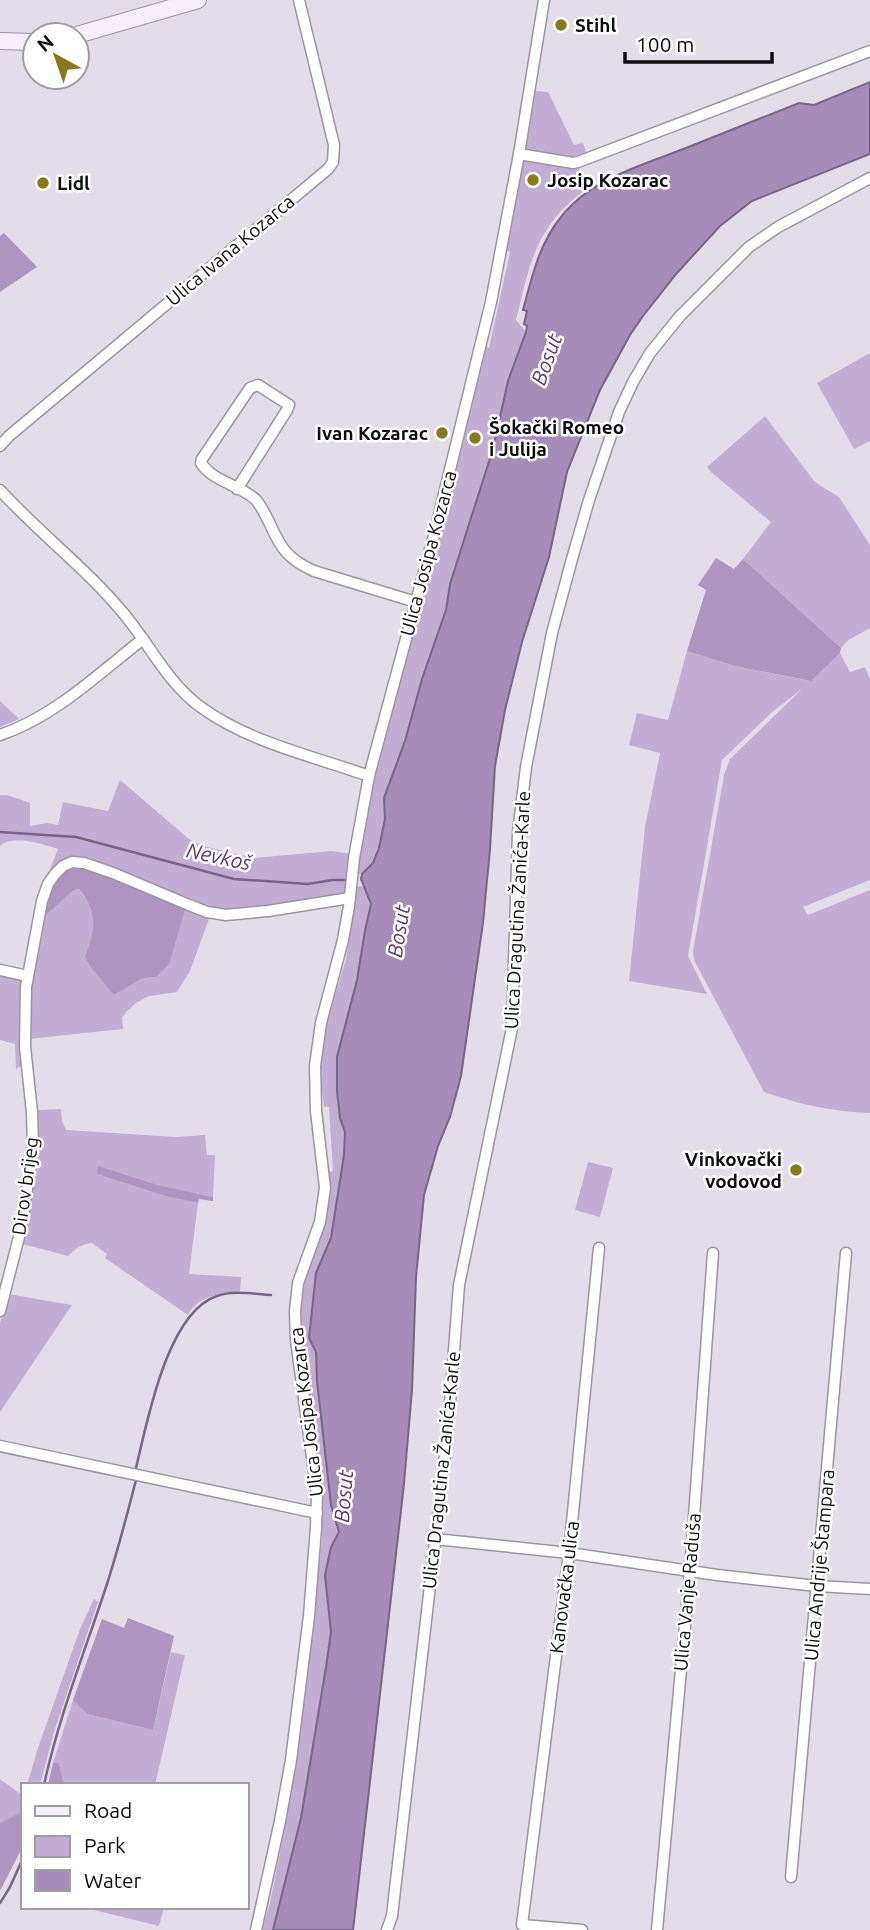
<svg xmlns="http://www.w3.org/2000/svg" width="870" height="1930" font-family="Ubuntu,sans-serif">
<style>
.green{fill:#c2add4}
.forest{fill:#ad94c1}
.water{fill:#a58cb9;stroke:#776586;stroke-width:2}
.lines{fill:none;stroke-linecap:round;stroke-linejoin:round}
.stream{stroke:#776586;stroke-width:2.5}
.minor-casing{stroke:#9b95a0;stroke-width:13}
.secondary-casing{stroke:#9b95a0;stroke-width:18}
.minor{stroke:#fff;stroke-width:10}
.secondary{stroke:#f6effb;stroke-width:16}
.poi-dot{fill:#87791d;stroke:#fff;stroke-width:2.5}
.labels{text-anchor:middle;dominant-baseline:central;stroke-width:5;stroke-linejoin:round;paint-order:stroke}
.poi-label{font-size:19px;font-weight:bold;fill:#0d0b0f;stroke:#fff;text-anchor:start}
.street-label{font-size:19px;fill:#0d0b0f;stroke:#fff}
.water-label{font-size:21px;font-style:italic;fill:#5b3973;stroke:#fff}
</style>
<rect width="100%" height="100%" fill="#e3dde9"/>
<!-- green -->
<g class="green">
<path d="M535,91l13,1 26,53 9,-2 3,9 -15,6 -43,-7 -3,-5 9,-54z"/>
<path d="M528,160l49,6 13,20c-54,39 -59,73 -74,134l10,12 -18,49 -15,68 -43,135 -4,26 -24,69 -17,62 -21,57 1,21 -5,29 -7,15 -11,11h-5l10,-73 117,-455 5,2 21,-96 -5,-3 17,-85z"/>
<path d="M870,353v88l-16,8 -37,-66z"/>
<path d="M765,416l49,65 10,7 15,9 31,48v83l-23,13 -6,7 -98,-89 28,-37 -60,-50 -4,-5z"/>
<path d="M687,651l48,15 75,15 30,-28 10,19 15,-5 5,12v201l-67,27 5,8 62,-25v223c-36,-1 -72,-9 -106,-21l-70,-132 -1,-9 31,-176 6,-16 72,-70 -31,24 -49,47 -34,196 19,38 -78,-13 16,-154 15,-74 -31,-8 8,-32 31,7z"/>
<path d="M0,701l19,18 -19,8z"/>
<path d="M120,780l69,59 14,7 51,12 78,-7 20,3 -6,42 -105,15 -28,-1 -133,-51 -27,13 -3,-3 8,-20c-17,-5 -43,-15 -58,-3v-51h7l23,8v23l17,-3 11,2 5,-23 45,9z"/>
<path d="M363,886l4,4 4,14 -6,27 -28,160 3,27 5,14 -1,23 -13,83 -15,35 -7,65 7,14 1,29 14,124 8,27 -8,15 -6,28 6,57 -5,35 -25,151 -28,112h-11l8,-27 16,-81 23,-158 13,-124 -1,-61 -19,-126 -3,-40 5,-33 24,-108 5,-1 -4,-64h-5l-4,-35 5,-45 21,-67 10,-73z"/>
<path d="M79,889l10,14 5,15 -2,23 22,54 29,-17 13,-1 30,-71 24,10 -20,55 -13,21 -28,4 -13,7 -10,9 -4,6 1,11 -95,10 2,-53 14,-73 3,1 27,-24z"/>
<path d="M0,974l24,4 -4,50 2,37 -6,4 -1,-25 -15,-4z"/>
<path d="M61,1109l1,12 4,9 110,7 29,-2 2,20h8l-2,42 -116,-23 71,23 30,6 -9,71 52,3 -1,14c-20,2 -42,5 -52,24l-83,-57 2,-4 -15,-11c-11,1 -17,6 -24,13l-49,-13 18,-129 2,-4z"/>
<path d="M588,1162l25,6 -13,49 -25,-7z"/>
<path d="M8,1294l64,11 -72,107v-89z"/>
<path d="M94,1599l4,3 -44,130 -14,53h-13l11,-37 42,-119z"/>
<path d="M171,1652l14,3 -30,130h-91l-5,-22h-6l20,-63 14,14 66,16z"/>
<path d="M0,1779l23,17v17l-23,10z"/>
<path d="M82,1907h82l-5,19z"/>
</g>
<!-- forest -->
<g class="forest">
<path d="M4,233l33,34 -37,25v-56z"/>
<path d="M716,558l18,11 9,-10 98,89 -1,5 -29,28 -76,-15 -48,-15 19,-61 -8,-5z"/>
<path d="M87,866l99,40 -17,58 -13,13 -13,1 -29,17 -24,-29 -5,-9c11,-26 13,-46 -6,-68l-5,1 -27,24 -3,-1c10,-31 7,-44 43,-47z"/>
<path d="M98,1166l59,19 56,12v4l-14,-2 -1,4 -30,-6 -71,-23z"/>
<path d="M128,1618l46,18 -21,94 -66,-16 -14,-14 29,-81 22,9z"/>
<path d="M53,1763h6l5,22h-16z"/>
<path d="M22,1812l1,34 -23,45v-68z"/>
</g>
<!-- water -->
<path class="water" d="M870,82v72l-118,47 -32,25 -43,47 -34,43 -13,19 -30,55 -33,82 -18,85 -27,85 -17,68 -10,56 -5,83 -7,74 -22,153 -11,41 -12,29 -14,49 -8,82 -4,113 -8,94 -51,446h-80l28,-112 25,-151 5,-35 -6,-57 6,-28 8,-15 -8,-27 -14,-124 -1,-29 -7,-14 7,-65 15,-35 13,-83 1,-23 -5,-14 -3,-27v-34l20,-77 8,-49 6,-27 -10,-25 1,-5 11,-11 6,-15 6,-29 -1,-21 21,-57 17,-62 24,-69 4,-26 43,-135 15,-68 18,-49 1,-6 -3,-2 3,-13 -4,-1c9,-33 16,-66 38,-93 29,-38 82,-52 125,-69 37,-15 75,-30 113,-45l15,2z"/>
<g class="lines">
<!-- stream -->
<g class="stream">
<path d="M0,832l76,5 158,42 74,5 24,-4h15"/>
<path d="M136,1468c11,-45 31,-156 81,-172 17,-6 36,-2 54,-1"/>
<path d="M44,1785c15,-69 41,-134 63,-201 11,-34 20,-69 29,-104"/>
<path d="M0,1903l10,-16 13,-29"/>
</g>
<!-- minor casing -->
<g class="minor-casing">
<g id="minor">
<path d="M519,154l54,9 5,-1 292,-111"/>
<path d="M0,446l9,-10 319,-267 5,-7 1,-17 -35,-145"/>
<path d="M237,489l50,-79 2,-5 -31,-20 -8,3 -48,71 -1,4c12,19 40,22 55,37 6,7 10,16 14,24 11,25 19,36 44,47l102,31"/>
<path d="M0,490c39,43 87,79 124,124 26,31 44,70 78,94 49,35 111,48 167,68"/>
<path d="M0,735c54,-18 98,-61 143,-96"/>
<path d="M0,970l28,6"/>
<path d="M0,1311l21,-82 12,-82 -1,-35 -7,-65 1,-60 16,-86 6,-17 7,-10 8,-8 9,-4 12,1 29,10 76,32 18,7 19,3 42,-4 82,-13"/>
<path d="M0,1446l317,67"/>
<path d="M435,1539l134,14 148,22 100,11 53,3"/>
<path d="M791,1877l55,-624"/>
<path d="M256,1930l24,-109 11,-61 18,-144 7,-88 1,-34 -21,-154 -1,-29 3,-28 22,-61 5,-34 -9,-77 -1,-45 6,-43 22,-83 6,-34 5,-48 15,-82 65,-241 57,-233 28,-148 25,-154"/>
<path d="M387,1930l5,-14 56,-487 11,-144 53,-257 6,-195 8,-66 26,-134 20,-74 17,-59 30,-88 14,-30 17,-29 30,-37 69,-69 29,-20 92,-49"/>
<path d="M582,1930l-60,-5 47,-372 30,-305"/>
<path d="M657,1930l33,-358 23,-319"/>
</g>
</g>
<!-- secondary casing -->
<g class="secondary-casing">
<g id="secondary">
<path d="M77,35l121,-35"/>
<path d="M0,41l35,1"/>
</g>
</g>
<!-- minor -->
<use href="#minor" class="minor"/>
<!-- secondary -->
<use href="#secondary" class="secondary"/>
</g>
<!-- markers -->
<g class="poi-dot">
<circle cx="561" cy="25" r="7"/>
<circle cx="533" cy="180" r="7"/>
<circle cx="43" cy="183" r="7"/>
<circle cx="442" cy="433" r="7"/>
<circle cx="475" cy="438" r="7"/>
<circle cx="796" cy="1170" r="7"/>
</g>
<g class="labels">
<!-- poi labels -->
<g class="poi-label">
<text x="575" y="25">Stihl</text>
<text x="547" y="180">Josip Kozarac</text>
<text x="57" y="183">Lidl</text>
<text x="489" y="427">Šokački Romeo<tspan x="489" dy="22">i Julija</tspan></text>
<text x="428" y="433" text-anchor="end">Ivan Kozarac</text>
<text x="782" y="1159" text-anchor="end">Vinkovački<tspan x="782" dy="22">vodovod</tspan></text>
</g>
<!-- street labels -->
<g class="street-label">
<text transform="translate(230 250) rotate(-40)">Ulica Ivana Kozarca</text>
<text transform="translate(428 553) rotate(-75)">Ulica Josipa Kozarca</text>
<text transform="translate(517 910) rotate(-87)">Ulica Dragutina Žanića-Karle</text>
<text transform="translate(25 1186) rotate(-82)">Dirov brijeg</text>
<text transform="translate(306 1412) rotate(-97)">Ulica Josipa Kozarca</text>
<text transform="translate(441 1470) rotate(-84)">Ulica Dragutina Žanića-Karle</text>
<text transform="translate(819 1565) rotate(-85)">Ulica Andrije Štampara</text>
<text transform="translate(564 1587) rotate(-83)">Kanovačka ulica</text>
<text transform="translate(687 1592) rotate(-85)">Ulica Vanje Raduša</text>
</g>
<!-- water labels -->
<g class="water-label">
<text transform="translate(546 359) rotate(-70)">Bosut</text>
<text transform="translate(219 856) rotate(12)">Nevkoš</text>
<text transform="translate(398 931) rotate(-81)">Bosut</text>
<text transform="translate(343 1496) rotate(-85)">Bosut</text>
</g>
</g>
<!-- legend -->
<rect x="21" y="1783" width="228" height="126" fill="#ffffff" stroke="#9e9d9f" stroke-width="2"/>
<rect x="35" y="1806" width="35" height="10" fill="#f6effb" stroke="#9e9d9f" stroke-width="2"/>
<text x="84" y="1818" font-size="21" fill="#0d0b0f">Road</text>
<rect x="35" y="1836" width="35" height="21" fill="#c2add4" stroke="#9e9d9f" stroke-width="2"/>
<text x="84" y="1853" font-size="21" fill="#0d0b0f">Park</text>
<rect x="35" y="1870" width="35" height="21" fill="#a58cb9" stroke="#9e9d9f" stroke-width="2"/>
<text x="84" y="1888" font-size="21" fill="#0d0b0f">Water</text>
<!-- north arrow -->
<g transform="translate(56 56) rotate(320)"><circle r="33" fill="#ffffff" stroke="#9e9d9f" stroke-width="2"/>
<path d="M0-5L12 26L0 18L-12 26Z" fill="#87791d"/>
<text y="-10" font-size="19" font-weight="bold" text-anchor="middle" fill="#0d0b0f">N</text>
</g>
<!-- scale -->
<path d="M625 52v10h147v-10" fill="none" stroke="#0d0b0f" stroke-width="3.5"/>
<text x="636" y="52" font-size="21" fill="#0d0b0f" stroke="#ffffff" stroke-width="5" paint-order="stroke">100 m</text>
</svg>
